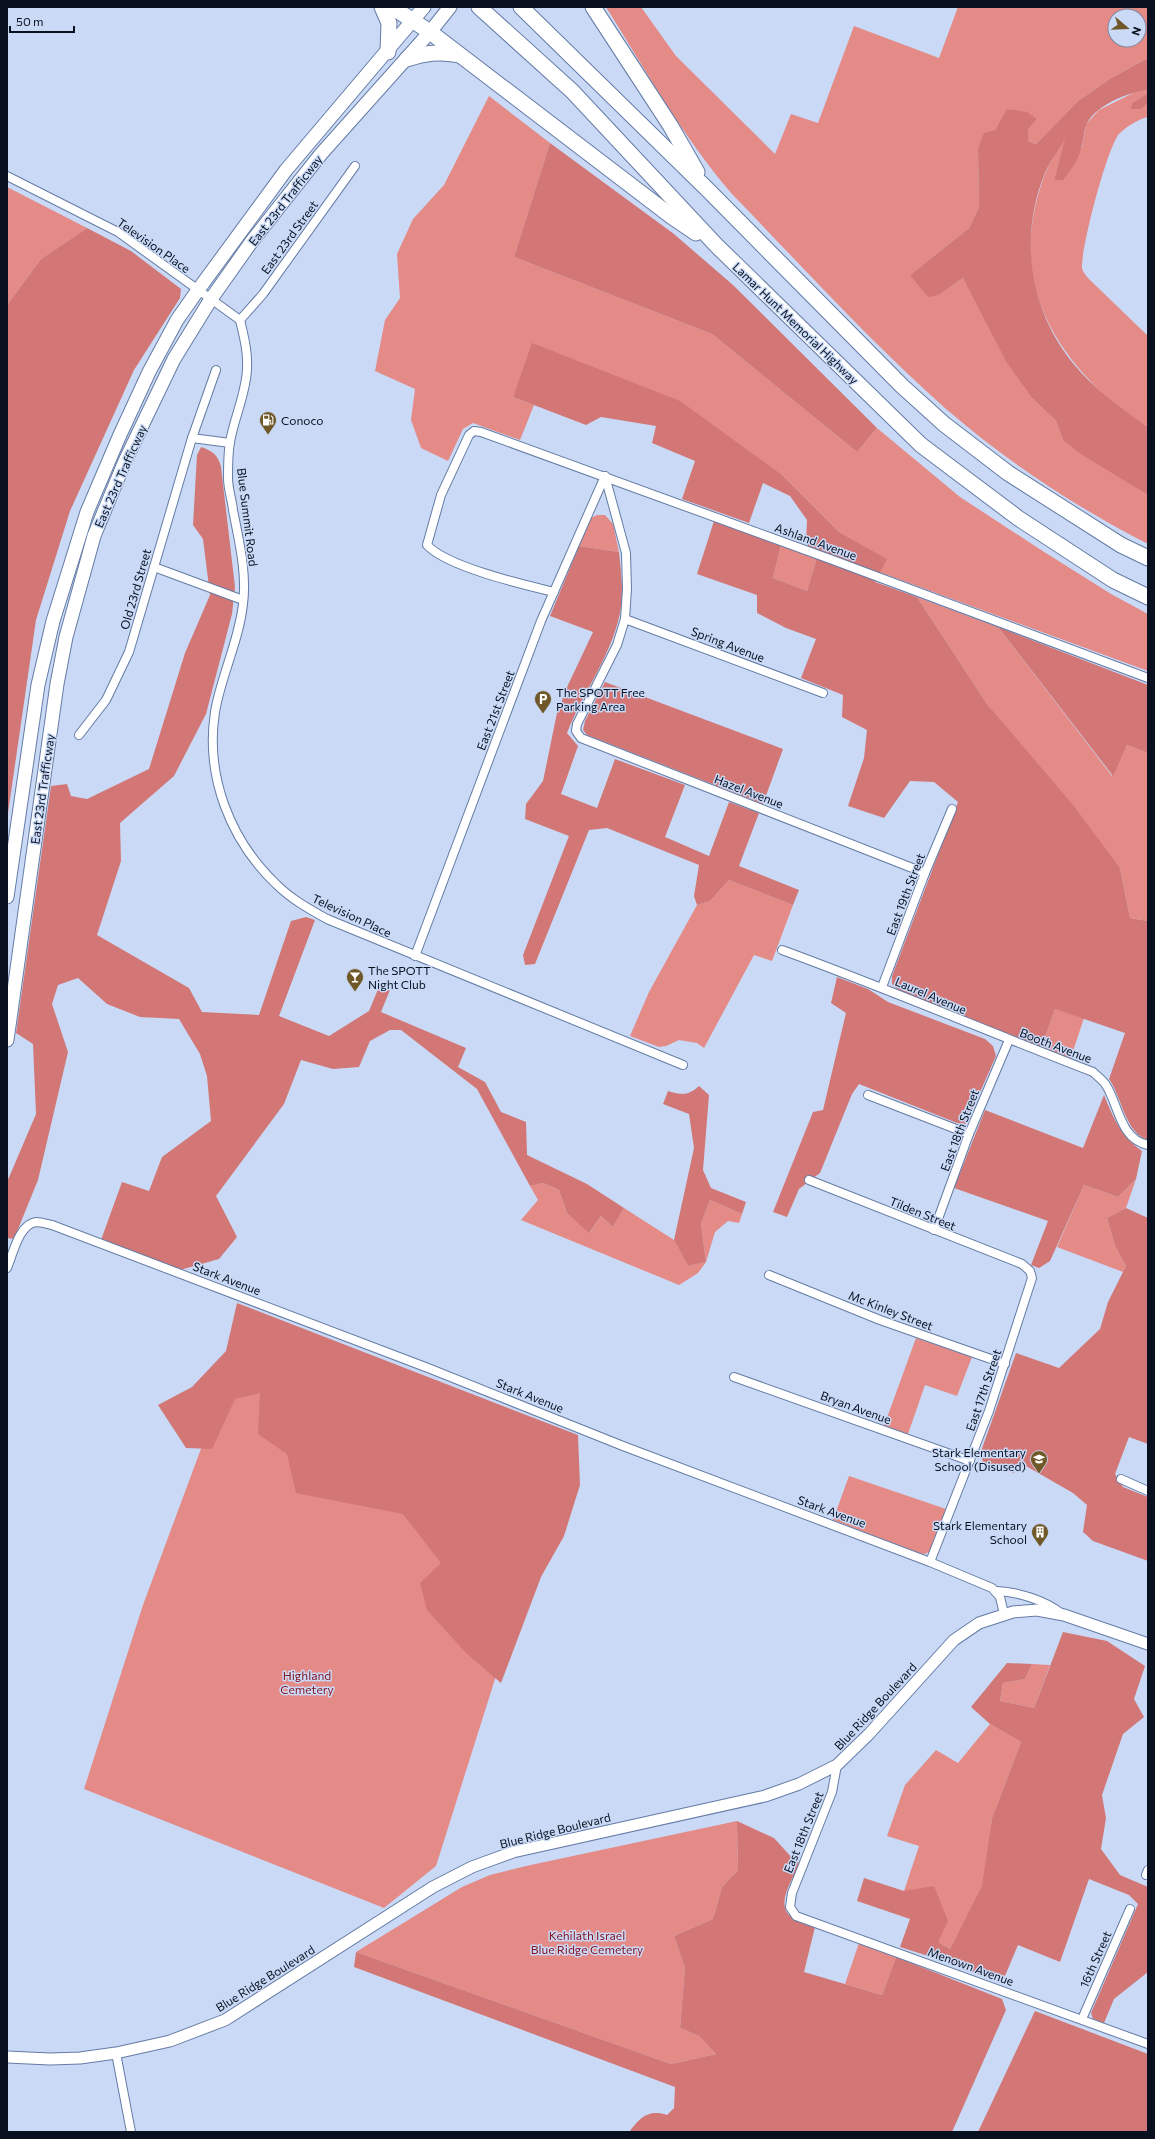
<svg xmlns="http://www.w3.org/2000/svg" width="1155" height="2139" font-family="Commissioner,sans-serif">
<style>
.green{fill:#e48a87;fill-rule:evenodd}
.forest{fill:#d27775}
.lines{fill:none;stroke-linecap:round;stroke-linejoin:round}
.minor-casing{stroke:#647ba5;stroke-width:10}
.secondary-casing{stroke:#647ba5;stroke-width:13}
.primary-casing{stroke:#647ba5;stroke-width:15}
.motorway-casing{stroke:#647ba5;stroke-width:17}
.minor{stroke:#fff;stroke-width:8}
.secondary{stroke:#fff;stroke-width:11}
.primary{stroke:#fff;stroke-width:13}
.motorway{stroke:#fff;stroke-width:15}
.labels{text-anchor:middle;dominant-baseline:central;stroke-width:3;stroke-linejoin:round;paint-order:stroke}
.street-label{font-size:12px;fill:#081020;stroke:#cadaf6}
.poi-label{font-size:12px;fill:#081020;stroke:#cadaf6;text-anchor:start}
.park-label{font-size:12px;fill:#841421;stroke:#cadaf6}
</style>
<rect width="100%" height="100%" fill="#cadaf6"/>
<!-- green -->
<g class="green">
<path d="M606,7h35l35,49 99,98 16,-40 27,9 36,-97 85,32 19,-51h190v51l-37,20 -33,23 -42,43 -8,-3v-11l9,-11 -29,-10 -13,21 -17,19 1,58 -10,21 -59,47 29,20 24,-17 70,121 23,22 7,19 85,55v49c-80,-41 -159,-94 -225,-156 -67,-62 -128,-129 -191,-194 -49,-57 -86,-123 -126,-187zM1115,16h24v24h-24z"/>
<path d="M1148,90v3l-16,10 9,5 7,-5v14c-10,2 -22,10 -29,17 -12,14 -38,114 -37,134 1,4 5,9 8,12l58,56v91c-11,-8 -25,-15 -35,-24 -72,-64 -103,-136 -68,-229 5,-13 14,-25 21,-37l-12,43 28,-33 4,-23 13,-14 36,-18z"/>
<path d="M489,96l61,47 -36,114 198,77 145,118 20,-24 83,69 78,51 73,46 37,20v57l-269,-99 7,-13 -47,-27 -57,-57 -249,-131 -20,53 21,8 -14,35 -47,-17 -10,6 -15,32 -27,-13 -10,-28 4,-31 -40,-18 10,-51 15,-22 -3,-44 16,-35 31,-34z"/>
<path d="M7,187l80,41 -46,31 -34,46z"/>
<path d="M597,515h8l8,9 6,28 -40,-6 12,-28z"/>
<path d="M781,545l34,12 1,4 -9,30 -34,-13z"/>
<path d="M917,597l81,30 114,149 15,-31 21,8v168l-18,-3 -10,-50 -133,-164z"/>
<path d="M729,880l64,25 -21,56 -18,-6 -50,93 -7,-5 -18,-3 -13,6 -7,1 -29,-11 19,-44 48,-87 13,-4z"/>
<path d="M1055,1009l29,9 -14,42 -29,-12z"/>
<path d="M1136,1179l-10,29 -19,10 8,28 11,20 -3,6 -66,-25 27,-62 34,12z"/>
<path d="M543,1183l16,7 8,23 23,19 11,-16 12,11 11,-19 50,32 14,26 18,-4 -5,-38 9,-24 32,14 -3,9 -11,-2 -13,11 -9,30 -8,11 -19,12 -158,-65 17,-20 -8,-14z"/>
<path d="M251,1314l321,121 -136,431 -52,42 -300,-119 59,-184z"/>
<path d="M916,1338l56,19 -15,39 -32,-11 -17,49 -24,-8z"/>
<path d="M849,1476l97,33 -16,42 -5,3 -6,-1 -86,-33z"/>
<path d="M1032,1664l18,1 -16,43 -34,-7 3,-18 22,-4z"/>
<path d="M990,1724l31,18 -29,76 -9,68 -33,63 -12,-7 -34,-51 15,-45 -32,-10 18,-51 31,-35 22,13z"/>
<path d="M737,1821l1,49 -16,17 -9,32 -39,17 11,32 -5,60 19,8 17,18 -45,10 -315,-112 106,-65 28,-12 36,-9z"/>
<path d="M859,1943l37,14 -14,38 -37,-11z"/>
</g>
<!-- forest -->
<g class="forest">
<path d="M1148,58v32c-20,2 -51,15 -61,33 -3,6 -3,15 -5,22 -3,14 -10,24 -19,35h-9l11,-41c-6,11 -15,22 -20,34 -26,63 -16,135 27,189 21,26 48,46 76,65v68l-67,-41 -18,-14 -7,-19 -23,-22 -26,-36 -44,-85 -24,17 -11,2 -18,-22 59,-47 10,-21 -1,-58 6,-16 11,-3 12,-21 20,3 10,7 -9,11v11l8,3 42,-43 33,-23z"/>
<path d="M1148,93v10l-7,6h-10l1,-6z"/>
<path d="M550,143l124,91 59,51 144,143 -20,24 -145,-118 -198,-77z"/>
<path d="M87,228l44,23 50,38 -1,9 -46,72 -64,141 -34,109 -29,200v-515l34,-46z"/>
<path d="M532,343l148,58 102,74 57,57 48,27 -12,23 42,15 70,107 86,101 47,63 10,50 18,3v219c-23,-7 -26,-43 -39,-61l16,-46 -70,-24 -14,39 -143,-58 -6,-6v-8l66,-174 -24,-20 -24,-1 -26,37 -36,-12 16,-48 3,-28 -25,-13 1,-22 -42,-17 15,-39 -30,-11 -29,-15v-18l-60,-21 17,-53 67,24 -8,33 34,13 9,-30 -10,-19 1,-22 -17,-24 -27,-13 -14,40 -67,-24 13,-38 -43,-18 4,-17 -55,-9 -15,8 -73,-28z"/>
<path d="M201,447c12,4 17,8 20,20l14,120 -3,27 -26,100 -32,62 -54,47 1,38 -24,74 92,53 13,24 57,3 32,-94 15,-4 9,3 -36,96 50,20 40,-25 12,-29 11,3 -11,27 85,36 -8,19 27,15 16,30 25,10 1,33 60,29 37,24 -11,19 -12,-11 -12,17 -22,-20 -8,-23 -16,-7 -13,3 -53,-97 -76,-59h-11l-20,11 -11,26 -26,2 -32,-9 -17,44 -68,92 21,41 -18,22 -39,11 -79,-30 21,-58 27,9 13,-34 49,-36 -4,-45 -7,-22 -21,-35 -39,-2 -33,-13 -29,-26 -20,7 -6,19 16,48 -30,128 -24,59 -7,-1v-56l29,-68 -3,-70 -17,-11 35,-247 16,-2 4,12 16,3 62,-30 36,-116 25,-58 -7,-56 -10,-14 4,-70z"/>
<path d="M579,546l40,6c2,20 5,41 1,61 -9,44 -37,79 -53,120l11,13 -17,48 36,14 18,-49 70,26 -20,52 44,19 20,-54 30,11 -20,53 60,24 -6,15 -64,-25 -19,21 -13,4 -3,-9 5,-31 -92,-37 -18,2 -54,134 -10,1 -2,-10 46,-119 -44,-17 1,-15 17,-23 14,-68 11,-28 25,-53 -43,-16z"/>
<path d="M998,627l150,58v68l-21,-8 -14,31z"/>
<path d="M605,682l178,67 -20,55 -176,-69 -4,-5 2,-9z"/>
<path d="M837,977l31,12 20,13 97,37 8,7 3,10 -30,68 -9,-1 -98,-39 -7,10 -32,79 -21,16 -12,28 -14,-5 40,-100 10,-2 23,-97 -15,-10z"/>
<path d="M699,1086l10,9 -6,75 8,18 35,14 -4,12 -32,-14 -9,24 5,38 -18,4 -14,-26 20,-92 -5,-34 -26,-10 5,-13c13,4 20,5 31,-5z"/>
<path d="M1104,1095c10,24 16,40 38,56l-6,28 -18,18 -34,-12 -34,76 -11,7 -8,-3 17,-44 -94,-33 31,-78 98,38z"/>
<path d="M1126,1208l22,10v226l-19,-7 -14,37 8,13 25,10v64l-55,-20 -10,-9 4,-27 -14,-12 -54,-31 -5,11 -30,-9 -4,-10 36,-101 43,15 41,-39 8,-27 18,-36 -11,-20 -8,-28z"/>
<path d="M237,1303l341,132 2,50 -16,51 -23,41 -40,106 -35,-30 -39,-43 -7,-27 21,-20 -38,-49 -107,-21 -9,-39 -29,-20 2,-41 -25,6 -23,50 -26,-1 -28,-43 34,-18 34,-36z"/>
<path d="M1063,1632l44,9 38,25 -11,33 10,18 -21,17 -21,61 4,23 -5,31 19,26 28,12v85l-34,27 -10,24 -11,-4 -2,-6 47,-109 -9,-9 -40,-16 -29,83 -42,-17 -16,38 -58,-22 -44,-14 10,-28 -53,-18 7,-23 40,13 30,-5 14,35 -10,21 12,7 32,-63 10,-68 29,-76 -31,-18 -19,-17 36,-44 25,1 -7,15 -22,4 -3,18 34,7z"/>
<path d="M737,1821l37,17 20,22 6,3c-6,14 -24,39 -11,52 7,6 18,9 26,12l-11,45 78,23 14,-38 106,42 4,11 -54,122h-323c11,-14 19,-23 38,-17l7,-7 1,-21 -321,-120 2,-15 315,112 45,-10 -17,-18 -19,-8 5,-60 -11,-32 39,-17 9,-32 16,-17z"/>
<path d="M1035,2011l113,43v78h-170z"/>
</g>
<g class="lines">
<!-- minor casing -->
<g class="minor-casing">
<g id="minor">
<path d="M7,176l111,56 122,88"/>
<path d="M240,320c4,17 8,32 7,49 -1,25 -13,49 -17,73 -2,11 -2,25 -2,36 0,11 4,22 5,32 6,31 14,63 10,94 -4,37 -22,72 -28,108 -10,64 15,128 61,172 15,15 33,25 51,35l356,146"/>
<path d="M240,320l23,-26 92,-128"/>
<path d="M192,438l38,5"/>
<path d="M605,476l21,77 1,36 -2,30 -8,26 -40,79 -1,7 5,7 344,135"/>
<path d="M154,567l89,33"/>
<path d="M554,592c-29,-7 -107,-25 -127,-47l14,-50 28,-60 5,-4 7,1 349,127 318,119"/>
<path d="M625,619l198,74"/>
<path d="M79,735l27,-35 23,-48 63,-214 24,-68"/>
<path d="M782,950c104,38 207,82 311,122 4,4 10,8 13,13 13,21 14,54 42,60"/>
<path d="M415,956l126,-335 64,-145"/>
<path d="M882,987l43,-114 27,-64"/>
<path d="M868,1095l101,39"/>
<path d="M809,1180l213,84 8,7 2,7 -43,133 -59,151"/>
<path d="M934,1230l35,-96 40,-94"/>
<path d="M7,1268c6,-14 12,-44 29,-46 5,0 11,2 16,3l376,143 195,78 307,116 62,26 8,9 4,17"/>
<path d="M769,1275l111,45 125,44"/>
<path d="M734,1377l236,84"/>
<path d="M1121,1479l27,12"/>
<path d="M997,1591c21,1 47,9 64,22"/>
<path d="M837,1765l-5,27 -40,101 -2,14 6,9 352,128"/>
<path d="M1146,1875l2,-5"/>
<path d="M1082,2019l48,-110"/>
<path d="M116,2053l15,79"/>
</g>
</g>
<!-- secondary casing -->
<g class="secondary-casing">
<path id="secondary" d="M7,2057l43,2 30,-1 36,-5 54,-12 55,-21 208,-133 39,-20 41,-15 252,-56 34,-12 38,-19 32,-31 85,-94 25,-17 34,-11 24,-2 27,5 84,29"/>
</g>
<!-- primary casing -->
<g class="primary-casing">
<g id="primary">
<path d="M7,897l31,-212 15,-64 34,-109 32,-75 30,-65 28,-52 21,-30 88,-120 138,-163"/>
<path d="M7,1040l50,-356 9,-47 28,-101 31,-75 49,-102 37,-60 41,-58 69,-87 109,-122 20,-25"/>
</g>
</g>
<!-- motorway casing -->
<g class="motorway-casing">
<g id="motorway">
<path d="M382,7l7,16 -1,29"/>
<path d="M392,7l38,25 241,184 25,17"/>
<path d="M479,7l93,84 144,154 205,200 97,73 95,62 35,17"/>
<path d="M521,7l187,183 194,196 42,38 64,49 113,72 27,13"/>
<path d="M593,7l77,118 27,47"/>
<path d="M407,59c18,-6 32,-8 52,-4"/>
</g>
</g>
<!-- minor -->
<use href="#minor" class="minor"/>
<!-- secondary -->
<use href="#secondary" class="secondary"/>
<!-- primary -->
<use href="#primary" class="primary"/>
<!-- motorway -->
<use href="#motorway" class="motorway"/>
</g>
<!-- icons -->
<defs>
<g id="fuel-pin" transform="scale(0.9)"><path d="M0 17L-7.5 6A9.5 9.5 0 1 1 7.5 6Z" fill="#705728" stroke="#cadaf6"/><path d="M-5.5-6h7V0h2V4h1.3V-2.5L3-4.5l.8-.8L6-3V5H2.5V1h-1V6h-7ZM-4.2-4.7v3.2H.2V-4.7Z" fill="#fff"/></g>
<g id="parking-pin" transform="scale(0.9)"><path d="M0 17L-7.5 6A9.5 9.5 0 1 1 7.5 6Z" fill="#705728" stroke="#cadaf6"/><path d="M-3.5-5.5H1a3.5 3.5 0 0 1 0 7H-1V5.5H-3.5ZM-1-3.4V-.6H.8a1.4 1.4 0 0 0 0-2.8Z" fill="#fff"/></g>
<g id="bar-pin" transform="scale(0.9)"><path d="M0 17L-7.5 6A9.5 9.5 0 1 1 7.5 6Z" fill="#705728" stroke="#cadaf6"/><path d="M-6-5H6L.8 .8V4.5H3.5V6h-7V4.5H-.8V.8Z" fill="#fff"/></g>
<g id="school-pin" transform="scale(0.9)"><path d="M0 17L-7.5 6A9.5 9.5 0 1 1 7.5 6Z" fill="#705728" stroke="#cadaf6"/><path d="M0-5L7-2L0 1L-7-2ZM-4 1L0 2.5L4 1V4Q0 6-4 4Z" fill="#fff"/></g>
<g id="building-pin" transform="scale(0.9)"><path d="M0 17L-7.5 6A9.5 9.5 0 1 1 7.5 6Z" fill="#705728" stroke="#cadaf6"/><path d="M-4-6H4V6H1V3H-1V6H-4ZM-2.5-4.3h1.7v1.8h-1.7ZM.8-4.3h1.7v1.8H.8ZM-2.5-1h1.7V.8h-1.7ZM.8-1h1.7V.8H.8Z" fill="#fff"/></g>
</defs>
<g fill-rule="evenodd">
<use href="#fuel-pin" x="268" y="420"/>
<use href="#parking-pin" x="543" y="699"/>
<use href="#bar-pin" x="355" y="977"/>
<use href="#school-pin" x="1039" y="1459"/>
<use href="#building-pin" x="1040" y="1532"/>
</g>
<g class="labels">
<!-- street labels -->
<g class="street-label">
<text transform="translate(285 200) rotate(-52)">East 23rd Trafficway</text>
<text transform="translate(289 237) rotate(-54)">East 23rd Street</text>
<text transform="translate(154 245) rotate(35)">Television Place</text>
<text transform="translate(796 323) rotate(44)">Lamar Hunt Memorial Highway</text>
<text transform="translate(120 476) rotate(-66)">East 23rd Trafficway</text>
<text transform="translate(248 517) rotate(83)">Blue Summit Road</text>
<text transform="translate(816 541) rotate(20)">Ashland Avenue</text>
<text transform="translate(135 589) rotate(-74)">Old 23rd Street</text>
<text transform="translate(728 644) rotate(21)">Spring Avenue</text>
<text transform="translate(495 710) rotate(-69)">East 21st Street</text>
<text transform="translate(42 789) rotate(-82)">East 23rd Trafficway</text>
<text transform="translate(749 791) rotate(21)">Hazel Avenue</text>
<text transform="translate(905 894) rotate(-69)">East 19th Street</text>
<text transform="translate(352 915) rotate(25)">Television Place</text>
<text transform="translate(931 995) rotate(23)">Laurel Avenue</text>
<text transform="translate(1056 1045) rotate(21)">Booth Avenue</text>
<text transform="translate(959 1130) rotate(-69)">East 18th Street</text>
<text transform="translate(923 1213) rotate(22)">Tilden Street</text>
<text transform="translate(227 1278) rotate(21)">Stark Avenue</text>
<text transform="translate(891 1310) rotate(21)">Mc Kinley Street</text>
<text transform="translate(983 1390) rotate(-71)">East 17th Street</text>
<text transform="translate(530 1395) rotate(22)">Stark Avenue</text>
<text transform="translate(856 1407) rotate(20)">Bryan Avenue</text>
<text transform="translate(832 1511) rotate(20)">Stark Avenue</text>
<text transform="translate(875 1706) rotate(-47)">Blue Ridge Boulevard</text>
<text transform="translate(555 1830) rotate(-14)">Blue Ridge Boulevard</text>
<text transform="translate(803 1832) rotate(-68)">East 18th Street</text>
<text transform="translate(1095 1959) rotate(-66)">16th Street</text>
<text transform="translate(971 1966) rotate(20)">Menown Avenue</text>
<text transform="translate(265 1978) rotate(-32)">Blue Ridge Boulevard</text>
</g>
<!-- poi labels -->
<g class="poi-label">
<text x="281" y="420">Conoco</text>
<text x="556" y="692">The SPOTT Free<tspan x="556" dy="14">Parking Area</tspan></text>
<text x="368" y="970">The SPOTT<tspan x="368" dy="14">Night Club</tspan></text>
<text x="1026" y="1452" text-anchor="end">Stark Elementary<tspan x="1026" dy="14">School (Disused)</tspan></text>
<text x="1027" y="1525" text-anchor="end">Stark Elementary<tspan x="1027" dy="14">School</tspan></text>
</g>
<!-- park labels -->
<g class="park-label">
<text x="307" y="1675">Highland<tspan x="307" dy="14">Cemetery</tspan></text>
<text x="587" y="1935">Kehilath Israel<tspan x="587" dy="14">Blue Ridge Cemetery</tspan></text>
</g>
</g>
<!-- border -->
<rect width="1155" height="2139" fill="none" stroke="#081020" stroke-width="16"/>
<!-- north arrow -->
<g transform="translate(1127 28) rotate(109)"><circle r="19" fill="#cadaf6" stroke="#7c89a0"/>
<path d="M0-3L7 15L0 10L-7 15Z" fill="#705728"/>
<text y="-6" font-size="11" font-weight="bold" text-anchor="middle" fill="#081020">N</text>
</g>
<!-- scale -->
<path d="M10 26v6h64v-6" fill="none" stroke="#081020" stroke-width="2"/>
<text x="16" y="26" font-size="12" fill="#081020" stroke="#cadaf6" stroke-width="3" paint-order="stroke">50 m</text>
</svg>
